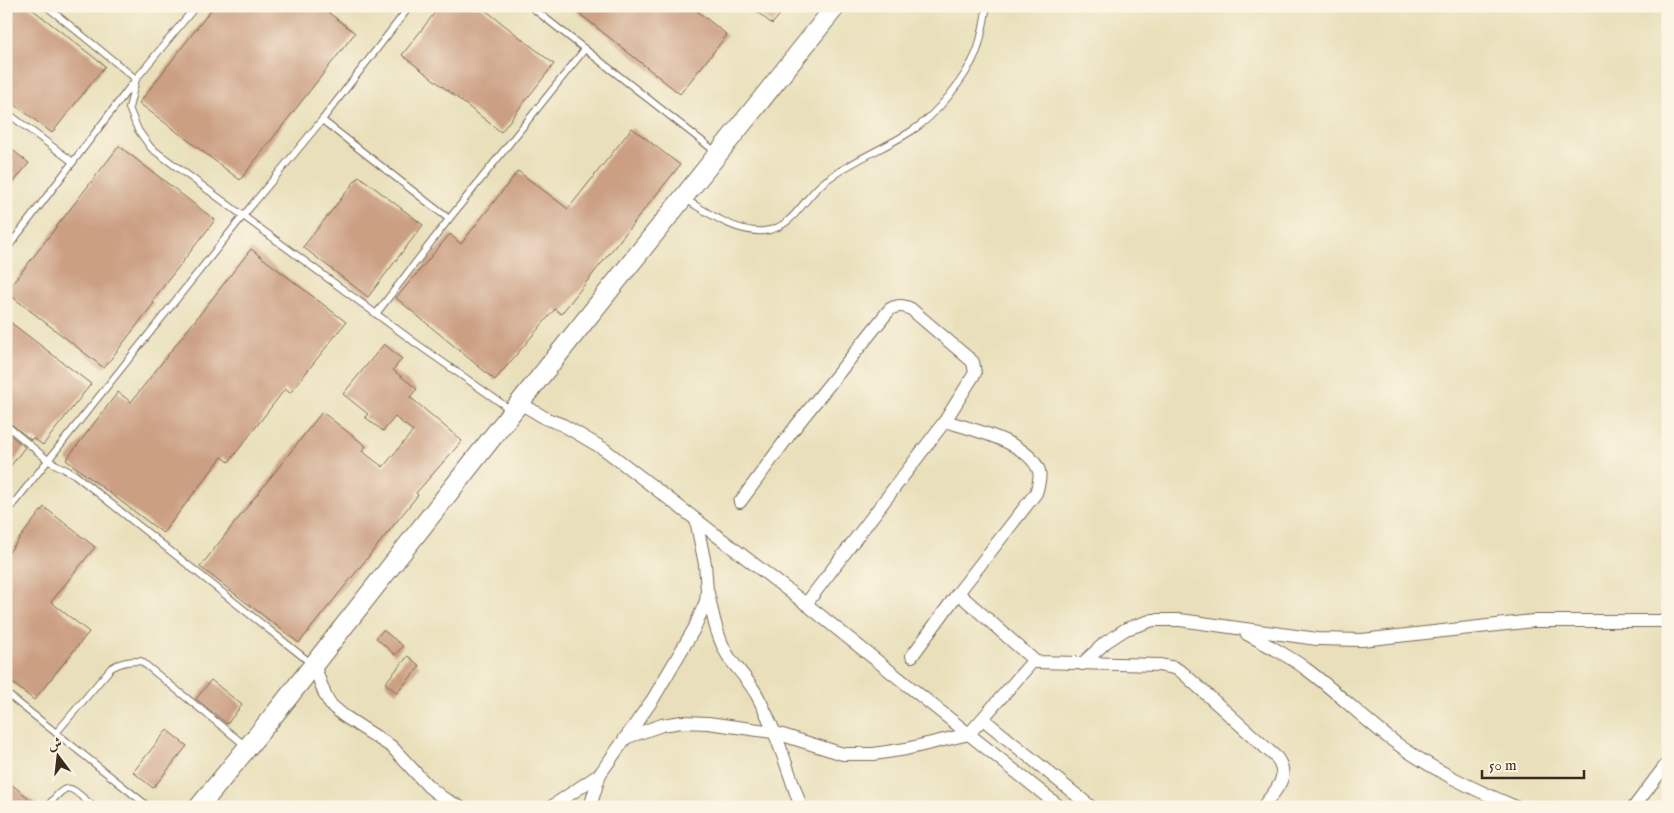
<svg xmlns="http://www.w3.org/2000/svg" width="1674" height="813" font-family="'IM FELL English',Amiri,serif">
<style>
.building{fill:#cb9f82}
.lines{fill:none;stroke-linecap:round;stroke-linejoin:round}
.service-casing{stroke:#786a55;stroke-width:8}
.minor-casing{stroke:#786a55;stroke-width:14}
.secondary-casing{stroke:#786a55;stroke-width:21}
.service{stroke:#fff;stroke-width:6}
.minor{stroke:#fff;stroke-width:12}
.secondary{stroke:#fff;stroke-width:19}
</style>
<rect width="100%" height="100%" fill="#fcf5e5"/>
<filter id="ink" filterUnits="userSpaceOnUse"><feTurbulence type="fractalNoise" baseFrequency=".02" numOctaves="2"/><feDisplacementMap in="SourceGraphic" scale="10" xChannelSelector="R" yChannelSelector="G"/><feConvolveMatrix kernelMatrix="1 2 1 2 8 2 1 2 1" color-interpolation-filters="sRGB"/></filter>
<filter id="wash" filterUnits="userSpaceOnUse"><feTurbulence type="fractalNoise" baseFrequency=".0096" numOctaves="4" result="noise"/><feDisplacementMap in="SourceGraphic" scale="20" xChannelSelector="R" yChannelSelector="G"/><feGaussianBlur stdDeviation="1.12" result="paint"/><feColorMatrix in="noise" values="0 0 0 0 0 0 0 0 0 0 0 0 0 0 0 0 0 1.4 0 .05"/><feComposite in="paint" operator="in"/></filter>
<g filter="url(#wash)">
<rect width="100%" height="100%" fill="#e9e0bb"/>
<g id="blocks">
<!-- building -->
<g class="building">
<path d="M6,6h22l77,60 -53,67 -46,-35z"/>
<path d="M214,6h106l35,27 -115,147 -101,-77z"/>
<path d="M440,6h40l74,58 -53,68 -99,-77z"/>
<path d="M570,6h121l36,29 -47,59z"/>
<path d="M750,6h37l-15,18z"/>
<path d="M632,128l48,37 -119,149 -6,-5 -60,71 -99,-82 54,-64 11,10 57,-73 50,38z"/>
<path d="M6,145l23,18 -23,29z"/>
<path d="M119,146l96,74 -63,81 2,2 -50,65 -98,-76z"/>
<path d="M359,176l64,49 -55,72 -65,-50z"/>
<path d="M251,249l95,73 -56,71 -5,-4 -56,73 -7,-5 -59,76 -97,-73 52,-68 13,10z"/>
<path d="M6,319l85,65 -48,61 -10,-7 -2,2 -25,-20z"/>
<path d="M384,344l18,15 -9,11 24,19 -7,8 52,44 -46,52 2,2 -119,148 -99,-76 122,-155 44,34 -4,5 21,16 30,-36 -18,-14 -12,14 -18,-14 3,-3 -25,-20z"/>
<path d="M6,432l19,15 -19,25z"/>
<path d="M44,507l51,40 -44,55 38,30 -55,68 -28,-22v-122z"/>
<path d="M383,630l20,16 -8,9 -19,-17z"/>
<path d="M408,656l12,10 -23,27 -12,-10z"/>
<path d="M211,680l31,25 -15,19 -31,-25z"/>
<path d="M167,730l20,16 -34,42 -20,-16z"/>
<path d="M6,780l34,27h-34z"/>
</g>
</g>
</g>
<g filter="url(#ink)">
<use href="#blocks" fill-opacity="0" stroke="#786a55" stroke-width="1"/>
<g class="lines">
<!-- service casing -->
<g class="service-casing">
<g id="service">
<path d="M46,6l90,73"/>
<path d="M530,6l186,146"/>
<path d="M136,79l-7,29 9,22 13,18 266,196 94,66"/>
<path d="M6,112l67,50"/>
<path d="M322,120l127,99"/>
<path d="M685,199c24,14 50,34 79,32 30,-3 39,-33 60,-49 27,-21 57,-32 86,-50 26,-16 55,-53 67,-81 5,-14 7,-31 10,-45"/>
<path d="M6,250l130,-171 60,-73"/>
<path d="M376,314l73,-95 136,-170"/>
<path d="M6,425l43,36 25,13 238,190"/>
<path d="M6,513l237,-297 79,-96 88,-114"/>
<path d="M6,693l143,114"/>
<path d="M56,733l55,-65c10,-6 18,-7 30,-7l105,85"/>
<path d="M47,807c23,-28 21,-21 47,0"/>
</g>
</g>
<!-- minor casing -->
<g class="minor-casing">
<g id="minor">
<path d="M520,403l27,16 16,6 41,24 202,155 254,203"/>
<path d="M740,502l56,-76 94,-117c8,-4 13,-4 21,0l62,53 2,11 -30,48 -139,183"/>
<path d="M708,593c5,23 9,46 22,66 10,13 22,25 29,40 18,34 29,72 42,108"/>
<path d="M958,593l78,69 123,3 16,3 8,5 94,85c14,20 -2,32 -14,49"/>
<path d="M1247,634c20,11 41,21 59,35 29,21 54,47 83,69 40,30 81,50 127,69"/>
<path d="M912,656l46,-63 78,-100c2,-7 5,-15 3,-22 -10,-29 -68,-42 -94,-50"/>
<path d="M1082,664l24,-22 20,-13 27,-9h27l137,19 45,1 171,-19h135"/>
<path d="M314,665l11,30 6,10 13,11 48,31 36,39 15,12 17,9"/>
<path d="M983,719l108,88"/>
<path d="M625,738l37,-13 20,-3 26,1 65,9 70,22h31l32,-5 63,-15 64,-73"/>
<path d="M551,807l49,-33"/>
<path d="M590,807l10,-33 53,-75 41,-70 12,-28 1,-10 -2,-27 -9,-44"/>
<path d="M1634,807l34,-45"/>
</g>
</g>
<!-- secondary casing -->
<g class="secondary-casing">
<path id="secondary" d="M199,807l83,-102 231,-294 323,-405"/>
</g>
<!-- service -->
<use href="#service" class="service"/>
<!-- minor -->
<use href="#minor" class="minor"/>
<!-- secondary -->
<use href="#secondary" class="secondary"/>
</g>
</g>
<!-- margin -->
<rect width="1674" height="813" fill="none" stroke="#fcf5e5" stroke-width="25"/>
<!-- north arrow -->
<g transform="translate(58 756) rotate(345)" stroke="#fcf5e5" stroke-width="4" paint-order="stroke">
<path d="M0-4L9 19L0 12L-9 19Z" fill="#3b2a1e"/>
<text y="-8" font-size="14" font-weight="bold" text-anchor="middle" fill="#3b2a1e">ش</text>
</g>
<!-- scale -->
<path d="M1482 770v8h102v-8" fill="none" stroke="#3b2a1e" stroke-width="2.5"/>
<text x="1489" y="770" font-size="15" fill="#3b2a1e" stroke="#fcf5e5" stroke-width="4" paint-order="stroke">50 m</text>
</svg>
